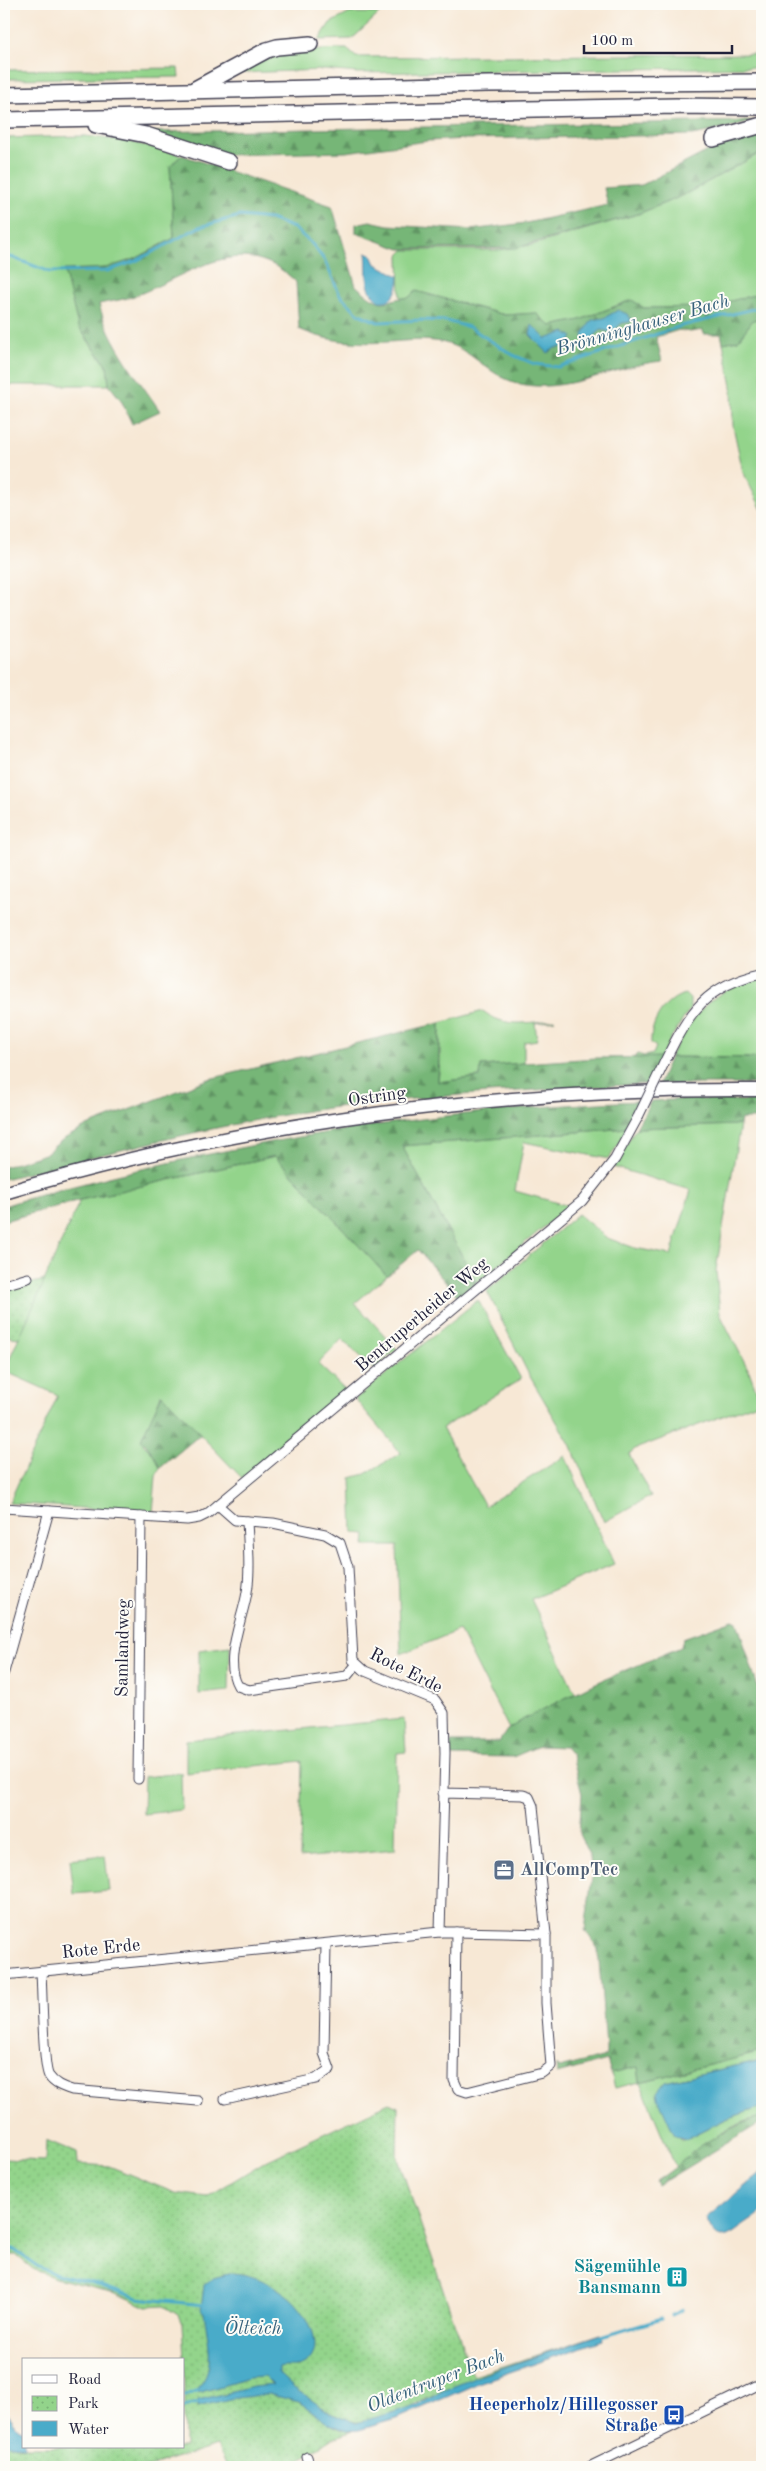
<svg xmlns="http://www.w3.org/2000/svg" width="766" height="2471" font-family="'Old Standard TT',serif">
<style>
.green{fill:#93d48b;stroke:#5a7b63}
.forest{fill:url(#forest-firs);stroke:#4c6c59}
.park{fill:url(#park-dots);stroke:#5a7b63}
.water{fill:#4aabc9;stroke:#366682}
.lines{fill:none;stroke-linecap:round;stroke-linejoin:round}
.stream{stroke:#4aabc9;stroke-width:3}
.street-casing{stroke:#424052;stroke-width:11}
.secondary-casing{stroke:#424052;stroke-width:15}
.highway-casing{stroke:#424052;stroke-width:18}
.street{stroke:#fff;stroke-width:9}
.secondary{stroke:#fff;stroke-width:12}
.highway{stroke:#fff;stroke-width:15}
.street-bridge-casing{stroke:#424052;stroke-width:11;stroke-linecap:butt}
.street-bridge{stroke:#fff;stroke-width:9}
.labels{text-anchor:middle;dominant-baseline:central;stroke-width:4;stroke-linejoin:round;paint-order:stroke}
.street-label{font-size:18px;fill:#22223b;stroke:#fdfcf7}
.service-label{font-size:18px;font-weight:bold;fill:#4e5e75;stroke:#fdfcf7;text-anchor:start}
.culture-label{font-size:18px;font-weight:bold;fill:#0d838f;stroke:#fdfcf7;text-anchor:end}
.transit-label{font-size:18px;font-weight:bold;fill:#164399;stroke:#fdfcf7;text-anchor:end}
.water-label{font-size:19px;font-style:italic;fill:#34607b;stroke:#fdfcf7}
</style>
<defs>
<pattern id="forest-firs" width="22" height="20" patternUnits="userSpaceOnUse" patternTransform="scale(1.25)"><rect width="22" height="20" fill="#76b677"/><path d="M5 1l3.5 6h-7zM16 11l3.5 6h-7z" fill="#609463"/></pattern>
<pattern id="park-dots" width="8" height="8" patternUnits="userSpaceOnUse" patternTransform="scale(1.25)"><rect width="8" height="8" fill="#93d48b"/><path d="M2 2h.1M6 6h.1" fill="none" stroke="#7eb679" stroke-width="1.8" stroke-linecap="round"/></pattern>
</defs>
<rect width="100%" height="100%" fill="#fdfcf7"/>
<filter id="ink" filterUnits="userSpaceOnUse"><feTurbulence type="fractalNoise" baseFrequency=".02" numOctaves="2"/><feDisplacementMap in="SourceGraphic" scale="10" xChannelSelector="R" yChannelSelector="G"/><feConvolveMatrix kernelMatrix="1 2 1 2 8 2 1 2 1" color-interpolation-filters="sRGB"/></filter>
<filter id="wash" filterUnits="userSpaceOnUse"><feTurbulence type="fractalNoise" baseFrequency=".0096" numOctaves="4" result="noise"/><feDisplacementMap in="SourceGraphic" scale="20" xChannelSelector="R" yChannelSelector="G"/><feGaussianBlur stdDeviation="1.12" result="paint"/><feColorMatrix in="noise" values="0 0 0 0 0 0 0 0 0 0 0 0 0 0 0 0 0 1.4 0 .05"/><feComposite in="paint" operator="in"/></filter>
<g filter="url(#wash)">
<rect width="100%" height="100%" fill="#f7e8d5"/>
<!-- green -->
<g class="green">
<path d="M350,13h30l-28,26 -33,1 11,-17z"/>
<path d="M342,49h5l9,8 406,-3v13l-405,6 -32,-3 -86,3 31,-18 14,-3z"/>
<path d="M178,68l1,9 -175,2v-9z"/>
<path d="M85,136l42,5 55,14 -12,11 4,72 -39,21 -29,9 -42,3 22,67 21,28 2,19h-105v-210h2l-2,-37z"/>
<path d="M762,152v115l-4,1 -4,11 8,9v5l-55,14 -63,1 -13,-8 -51,20 -30,6 -14,-13 -31,2 -89,-24 -8,7 -8,-1 -1,-42 5,-5h95l33,-5 106,-31 44,-18z"/>
<path d="M762,318v192l-19,-38 -10,-46 -1,-40 -9,-43 15,-3 15,-20z"/>
<path d="M762,978v80l-92,-1c23,-43 43,-70 92,-79z"/>
<path d="M685,994l5,5v10l-18,27 -10,21 -27,2 2,-5 7,2 9,-2 3,-7 -5,-4c-1,-20 14,-44 34,-49z"/>
<path d="M483,1011c23,18 44,11 72,9l-20,3 2,17 -13,2v21l-43,3 -1,11 -42,5 2,-19v-40z"/>
<path d="M740,1125l-24,145 4,44 29,57 10,27 -2,5 -122,46 -6,5 22,42 -47,26 -34,-78 -41,-69 -42,-84 91,-77 29,24 28,10 36,7 20,-65 -78,-23 23,-39z"/>
<path d="M628,1128l-19,31 -85,-17 -9,49 54,15 -92,77 -75,-137z"/>
<path d="M275,1156l112,120 -32,27 42,46 -23,20 -32,-30 -24,25 29,28 -105,86 -81,-84 -18,50 11,11 6,13 -4,8 -3,37 -144,-10 49,-108 -54,-24 76,-171z"/>
<path d="M478,1300l43,79 -79,49 43,78 80,-50 49,108 -83,35 44,94 -51,26 -15,10 -50,-99 -58,24 -4,-108h-32l1,-12 -13,-1 -2,-55 14,-4 36,-21 -46,-54z"/>
<path d="M230,1646l-1,45 -30,3v-44z"/>
<path d="M404,1719l2,33 -9,1 -2,96 -95,9 2,-97 -116,12v-33z"/>
<path d="M181,1773l1,37 -39,4 1,-37z"/>
<path d="M105,1855l4,36 -35,3 -4,-35z"/>
<path d="M762,2052v8l-97,22 15,57h6l40,-20 36,-12v11c-26,1 -68,32 -86,50l-36,-86 -25,6 -4,-15 27,-7 2,16z"/>
</g>
<!-- forest -->
<g class="forest">
<path d="M754,121l-24,7 -38,7 -227,4 -37,2 -82,11 -121,3 -77,-23z"/>
<path d="M762,131v21l-80,44 -44,18 -122,34 -116,1 -44,-16v-9l14,-3 18,4 82,5 56,-7 82,-18 -4,-17 38,-3 68,-35z"/>
<path d="M182,155l150,51 24,80c7,5 19,17 28,16 9,-1 14,-5 24,-4l8,-7 89,24 31,-2 15,13 29,-6 52,-20 12,8 63,-1 55,-14v25l-9,2 -15,20 -15,3 -2,-9h-17l-1,-4 -13,2 -11,-2 -23,7 6,24c-42,4 -84,27 -126,25 -45,-2 -57,-34 -91,-43 -19,-5 -38,-2 -57,-1 -30,2 -61,0 -89,-13l-3,-47c-53,-53 -105,-8 -159,13 -12,5 -26,6 -38,9 10,39 39,74 61,107l-28,13 -11,-24 -12,-15 -2,-19 -29,-40 -14,-56 42,-2 29,-9 39,-21 -4,-72z"/>
<path d="M440,1023l-2,59 42,-5 1,-11 115,-8 66,-1 -15,27c-98,5 -197,10 -295,21 -118,14 -233,46 -348,74v-12l41,-13 17,-14 25,-14 122,-47z"/>
<path d="M670,1057l92,1v26h-103z"/>
<path d="M694,1099l68,2v18h-21l-1,6 -104,3 15,-27z"/>
<path d="M639,1101l-11,27 -226,18 75,137 -18,15 -41,-48 -31,26 -112,-120 -195,44 -76,21v-15l15,-5c203,-58 409,-91 620,-100z"/>
<path d="M162,1394l39,40 -41,34 -6,-13 -13,-16z"/>
<path d="M733,1620l4,2 25,78v352l-122,30 -2,-15 -27,6 -4,-13 -50,14 -1,-9 3,3 47,-12v-9l-8,-98 -13,-19 7,-53 -2,-20 -11,-23 3,-40 -10,-39 -7,-8 -26,-1 -26,11 -63,-1 1,-14h48l8,-12 17,-11 65,-33 92,-39 2,-9z"/>
<path d="M757,2118h5v4l-104,63 -2,-4c14,-9 21,-15 33,-26 16,-15 48,-30 68,-37z"/>
</g>
<!-- park -->
<g class="park">
<path d="M45,1280l-26,58 -15,-2v-46z"/>
<path d="M389,2103l9,4 -1,49 76,220 128,-42 -159,57c-17,10 -69,34 -87,31 -23,-4 -43,-21 -61,-34l-24,6c10,2 22,4 31,9 17,9 32,29 52,28l-21,8 -44,28h-62l-9,-21 -68,21h-145v-23l20,3h160v-87l-2,-36 -4,-9 -14,-9 -17,1 -36,-16 -56,-13 -22,-9 -17,-14h-12v-96l41,2 1,-21 31,13 1,11 31,2 66,27 32,4 57,-35z"/>
</g>
<!-- water -->
<g class="water">
<path d="M366,253l6,2 4,9 23,12c-1,13 -4,27 -20,25 -16,-11 -11,-31 -13,-48z"/>
<path d="M618,310l9,4 4,5 -1,3 -8,1 -10,9 -11,-2 -11,10 -6,-1 -1,-5 9,-14 12,-2z"/>
<path d="M532,325l14,14 19,-7 8,5 -6,9 -12,2 -7,5 -18,-18z"/>
<path d="M762,2060v47l-36,12 -40,20 -11,-3 -17,-38 -1,-6 8,-10z"/>
<path d="M762,2172v40c-7,6 -15,11 -22,16 -19,15 -25,11 -34,-10z"/>
<path d="M232,2273c21,1 39,10 56,23 16,12 41,52 17,68 -10,6 -17,1 -26,4v6l15,14 32,22 30,13 63,-18 23,-14 37,-15 122,-42 2,6 -122,42 -82,36 -40,12 -12,1 -17,-7 -31,-22 -31,-8 -38,5 -32,8v-7l55,-13 20,-2 -8,-8 -16,1 -51,15v-6c19,-17 9,-51 6,-74l-3,-4 3,-24 9,-7z"/>
<path d="M4,2409l14,19 6,3v15l-20,-2z"/>
</g>
<g class="lines">
<!-- stream -->
<g class="stream">
<path d="M4,257h7l39,15 57,-1 29,-10 63,-34 41,-11 30,3 24,9 19,17 12,16 15,34 19,19 19,8 45,-2 23,1 23,6 44,28 22,9 23,3 123,-41 81,-19"/>
<path d="M4,2249h9l24,17 20,9 45,10 35,13 67,7"/>
<path d="M671,2315l11,-5"/>
<path d="M598,2338l63,-19"/>
<path d="M184,2396l14,-6"/>
<path d="M184,2407l17,-5"/>
</g>
</g>
</g>
<g filter="url(#ink)">
<g class="lines">
<!-- street casing -->
<g class="street-casing">
<g id="street">
<path d="M665,1061c24,-49 41,-76 97,-88"/>
<path d="M4,1285l24,-7"/>
<path d="M218,1505l17,15 38,3 52,11 15,9 8,24 5,93 12,11 70,29 9,13 1,40 -5,179h16l-2,148 4,9 9,3 75,-19 9,-7 -5,-63v-69l-13,-128 -4,-9 -6,-2 -80,-2"/>
<path d="M4,1508l183,12 12,-2 8,-4 375,-313 33,-42 23,-42"/>
<path d="M247,1521c1,23 4,48 0,71 -4,27 -24,68 -9,94l11,4 98,-14 9,-11"/>
<path d="M4,1672l45,-161"/>
<path d="M138,1779l3,-262"/>
<path d="M456,1932l90,2"/>
<path d="M41,1971c1,17 2,97 8,105 5,8 14,11 23,14l126,11"/>
<path d="M4,1975l436,-43"/>
<path d="M225,2099l91,-20 14,-10 -6,-16 2,-109"/>
<path d="M307,2457l3,10"/>
<path d="M589,2467l173,-84"/>
</g>
</g>
<!-- secondary casing -->
<g class="secondary-casing">
<path id="secondary" d="M4,1193c246,-73 502,-105 758,-103"/>
</g>
<!-- highway casing -->
<g class="highway-casing">
<g id="highway">
<path d="M195,89l72,-39 10,-3 33,-3"/>
<path d="M4,95l484,-11 274,-2"/>
<path d="M4,120l672,-14 86,1"/>
<path d="M96,125l50,10 83,27"/>
<path d="M713,139l49,-14"/>
</g>
</g>
<!-- street -->
<use href="#street" class="street"/>
<!-- secondary -->
<use href="#secondary" class="secondary"/>
<!-- highway -->
<use href="#highway" class="highway"/>
<!-- street-bridge casing -->
<g class="street-bridge-casing">
<path id="street-bridge" d="M638,1117l27,-56"/>
</g>
<!-- street-bridge -->
<use href="#street-bridge" class="street-bridge"/>
</g>
</g>
<!-- icons -->
<defs>
<g id="office-square" transform="scale(1.125)"><rect x="-9" y="-9" width="18" height="18" rx="4" fill="#5c6f8a" stroke="#fdfcf7"/><path d="M-6-3h4V-5.5h4V-3h4V5H-6ZM-1-4.5V-3h2v-1.5ZM-6 0V1H6V0Z" fill="#fff"/></g>
<g id="building-square" transform="scale(1.125)"><rect x="-9" y="-9" width="18" height="18" rx="4" fill="#0f9aa8" stroke="#fdfcf7"/><path d="M-4-6H4V6H1V3H-1V6H-4ZM-2.5-4.3h1.7v1.8h-1.7ZM.8-4.3h1.7v1.8H.8ZM-2.5-1h1.7V.8h-1.7ZM.8-1h1.7V.8H.8Z" fill="#fff"/></g>
<g id="bus-square" transform="scale(1.125)"><rect x="-9" y="-9" width="18" height="18" rx="4" fill="#1a4fb4" stroke="#fdfcf7"/><path d="M-5-6H5V4H4V6H2V4H-2V6H-4V4H-5ZM-3.5-4V0h7V-4ZM-3.5 1.2v1.5H-2V1.2ZM2 1.2v1.5H3.5V1.2Z" fill="#fff"/></g>
</defs>
<g fill-rule="evenodd">
<use href="#office-square" x="504" y="1870"/>
<use href="#building-square" x="677" y="2277"/>
<use href="#bus-square" x="674" y="2415"/>
</g>
<g class="labels">
<!-- street labels -->
<g class="street-label">
<text transform="translate(377 1097) rotate(-8)">Ostring</text>
<text transform="translate(422 1315) rotate(-40)">Bentruperheider Weg</text>
<text transform="translate(123 1648) rotate(-89)">Samlandweg</text>
<text transform="translate(406 1671) rotate(27)">Rote Erde</text>
<text transform="translate(101 1949) rotate(-6)">Rote Erde</text>
</g>
<!-- service labels -->
<g class="service-label">
<text x="520" y="1870">AllCompTec</text>
</g>
<!-- culture labels -->
<g class="culture-label">
<text x="661" y="2267">Sägemühle<tspan x="661" dy="21">Bansmann</tspan></text>
</g>
<!-- transit labels -->
<g class="transit-label">
<text x="658" y="2405">Heeperholz/Hillegosser<tspan x="658" dy="21">Straße</tspan></text>
</g>
<!-- water labels -->
<g class="water-label">
<text transform="translate(643 326) rotate(-16)">Brönninghauser Bach</text>
<text x="253" y="2329">Ölteich</text>
<text transform="translate(436 2382) rotate(-21)">Oldentruper Bach</text>
</g>
</g>
<!-- margin -->
<rect width="766" height="2471" fill="none" stroke="#fdfcf7" stroke-width="20"/>
<!-- legend -->
<rect x="22" y="2358" width="162" height="90" fill="#fdfcf7" stroke="#a5a5ac"/>
<rect x="32" y="2375" width="25" height="8" fill="#ffffff" stroke="#a5a5ac"/>
<text x="68" y="2384" font-size="15" fill="#22223b">Road</text>
<rect x="32" y="2396" width="25" height="15" fill="url(#park-dots)" stroke="#a5a5ac"/>
<text x="68" y="2408" font-size="15" fill="#22223b">Park</text>
<rect x="32" y="2421" width="25" height="15" fill="#4aabc9" stroke="#a5a5ac"/>
<text x="68" y="2434" font-size="15" fill="#22223b">Water</text>
<!-- scale -->
<path d="M584 45v8h148v-8" fill="none" stroke="#22223b" stroke-width="2.5"/>
<text x="591" y="45" font-size="15" fill="#22223b" stroke="#fdfcf7" stroke-width="4" paint-order="stroke">100 m</text>
</svg>
